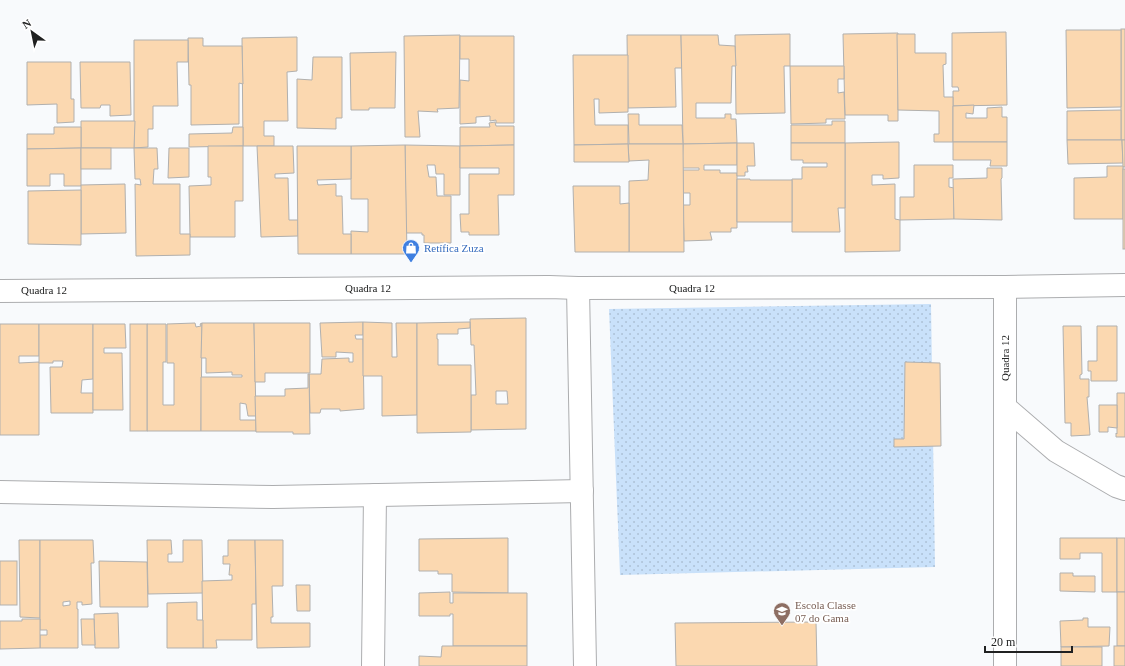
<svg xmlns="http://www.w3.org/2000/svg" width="1125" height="666" font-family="'Times New Roman',serif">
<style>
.park{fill:url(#park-dots)}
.building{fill:#fbd8b0;stroke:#b1b0ae;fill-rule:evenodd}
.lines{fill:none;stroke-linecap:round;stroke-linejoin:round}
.minor-casing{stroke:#acadaf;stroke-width:24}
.minor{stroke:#fff;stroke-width:22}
.labels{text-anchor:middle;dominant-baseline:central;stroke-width:3.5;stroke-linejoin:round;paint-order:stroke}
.shop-label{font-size:11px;fill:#366cbe;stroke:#fff;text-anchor:start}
.street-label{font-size:11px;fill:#202121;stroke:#fff}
.education-label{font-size:11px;fill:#785e54;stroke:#fff;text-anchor:start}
</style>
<defs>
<pattern id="park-dots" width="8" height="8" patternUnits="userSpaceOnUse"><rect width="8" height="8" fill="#c9e1fa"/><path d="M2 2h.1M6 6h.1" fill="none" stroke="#acc1d6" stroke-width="1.8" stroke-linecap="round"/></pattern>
</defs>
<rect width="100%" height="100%" fill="#f8fafc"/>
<!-- park -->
<path class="park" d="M931,304l4,263 -315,8 -11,-266z"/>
<!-- building -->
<g class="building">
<rect x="1121" y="29" width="4" height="111"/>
<path d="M1066,30h55v77l-54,1z"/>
<path d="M1006,32l1,73 -54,1v-15h6l-1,-4h-6v-54z"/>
<path d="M898,33v88h-10v-6h-43l-2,-81z"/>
<path d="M790,34v32h-6l1,47 -49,1 -1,-79z"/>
<path d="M897,34h18v19h31v11l-3,1 1,32h9v45h-19v-8h5v-23l-41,-1z"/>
<path d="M460,35l-1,73 -22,1 1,3 -20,-1 2,26h-15l-1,-101z"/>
<path d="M627,35h54l1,33h-7l1,39 -48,1z"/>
<path d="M681,35h37l1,10 16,1 1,20h-4l-1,37h-35v15h29v-4h6v5h5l1,24 -54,1z"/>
<path d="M460,36h54v87h-18v-3l-6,1v-5l-14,1v6l-16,1v-44l9,1v-22h-9z"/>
<path d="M297,37v34l-10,1 1,49h-24v15h10v10h-31l-1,-108z"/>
<path d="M188,38h15v8h39l1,38 -4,-1v41l-48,1v-40h-2z"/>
<path d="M134,40h54v22h-11l1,44h-25v23h-5v18l-14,1z"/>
<path d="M396,52l-1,56h-26v2h-18l-1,-57z"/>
<path d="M573,55h55v57l-29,1v-14h-5l1,26h33v19l-54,1z"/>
<path d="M313,57h29v61h-6v11l-39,-1v-49l15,1z"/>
<path d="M27,62h44v37h3v23l-17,1v-19l-30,1z"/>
<path d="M80,62h50l1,53 -21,1v-11h-9l-1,3h-19z"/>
<path d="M790,66h54v13h-6v14l6,-1 1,27h-19v4l-35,1z"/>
<path d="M974,105l-1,9 -7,-1v5h21v-10l15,-1v10h5v25h-54v-36z"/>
<path d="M1121,110v30h-54v-29z"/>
<path d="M628,114h11v11h43l1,19h-54z"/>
<path d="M81,121h54l-1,27h-53z"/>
<path d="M832,121h13v22h-54v-18h41z"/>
<path d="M495,122l1,4h18v19l-54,1v-19h30l-1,-4z"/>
<path d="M54,127h27v21l-54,1v-15h27z"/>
<path d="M233,127h10v19l-54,1v-13l43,-1z"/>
<path d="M1067,140h55l1,23 -55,1z"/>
<path d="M1122,140h3v27h-2z"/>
<path d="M899,142v36l-16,1v-4h-11v10l23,-1v35l5,1v31l-55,1v-109z"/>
<path d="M953,142h54v24h-17l1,-6h-38z"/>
<path d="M737,143v22h-33v5h16v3h17v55h-6v4h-21l2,8 -28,1 -1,-36h7v-12h-7v-23h16v-2h-17l1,-24z"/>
<path d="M737,143h17l1,23h-8l1,6h-3v4h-8z"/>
<path d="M791,143h54v65h-7l2,24h-48v-53h10v-12h25v-4h-24v-3h-12z"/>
<path d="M628,144h55l1,108h-55v-71l19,-1 1,-20 -20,1z"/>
<path d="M628,144l1,18h-55v-17z"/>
<path d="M405,145l55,1v49h-16v-21h-8l-1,-9h-8l2,12h7l1,19h14v47h-27v-8h-2v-2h-16z"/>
<path d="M405,145l2,109h-56v-23l17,1v-33h-17v-53z"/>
<path d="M514,145v50h-16l1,40h-30v-3h-8l-1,-18h9v-40h30v-6h-39v-22z"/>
<path d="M208,146h35v55h-8v36h-45l-1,-51 22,-1v-8h-3z"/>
<path d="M257,146h36l1,27 -19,1v4h13l1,42h9v16l-37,1z"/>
<path d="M297,146h54v33l-34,1 1,5 18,-1v12h6l1,38h8v20h-53z"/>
<path d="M81,148v38h-17v-12h-14v12h-23v-37z"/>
<rect x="81" y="148" width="30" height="21"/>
<path d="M134,148h23l1,21h-4l-1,15h27v50h10v21l-54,1 -1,-72 6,1 -1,-6h-5z"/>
<path d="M169,148h20v29l-21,1z"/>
<path d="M914,165h39v13h-4v9l5,1v31l-54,1v-23h14z"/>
<path d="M1107,166h16v53h-49v-41l33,-1z"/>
<path d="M987,168h15v10l-1,1 1,41 -48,-1 -1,-40 34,-1z"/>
<rect x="1123" y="169" width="2" height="80"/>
<path d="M737,179h13v1h42v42h-55z"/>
<path d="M125,184l1,49 -45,1v-49z"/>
<path d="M573,186h47v18l9,-1v49h-54z"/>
<path d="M81,190v55l-53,-1v-53z"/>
<path d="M526,318v111l-55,1v-35h5l-2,-50h-3l-1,-26zM496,391h11l1,13h-12z"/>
<path d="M363,322v13h-8l1,4h7l1,70 -24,2v-2h-19l-1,4h-10l-1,-39h12l1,-15 27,-1v4h4v-9l-17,-1v5h-14l-2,-34z"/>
<path d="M363,322l29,1v34h5l-1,-34h21v92l-35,1v-40h-19z"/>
<path d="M470,322v6l-12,1v5h-21v5h1v26h33v67l-54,1v-110z"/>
<path d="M195,323l1,4 5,-1 -1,-2 2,-1 -1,108h-54v-107h19v38h-3v43h11v-42h-7v-39z"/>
<path d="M202,323h52l2,93h-8l-2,-12 -6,-1v17h16v11h-55v-54h41v-2h-10v-3l-26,1v-15h-5z"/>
<path d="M254,323h56v50h-45v9h-10z"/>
<path d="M0,324h39v32h-20v7l20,-1v73h-39z"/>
<path d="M39,324h54v55l-11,1 -1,13h12v20h-42l-1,-46h12l1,-6h-10v2h-14z"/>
<path d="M93,324h32l1,24h-22v5h18l1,57h-30z"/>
<rect x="130" y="324" width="17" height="107"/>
<path d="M1063,326h18l1,48 -2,1v4h9v18h-2l3,38 -19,1v-13h-6z"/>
<path d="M1097,326h20v55h-26v-10h-3v-10h9z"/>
<path d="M905,362l35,1 1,83 -47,1v-8h10z"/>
<path d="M308,374h1l1,60h-17v-2h-37l-1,-36h30v-7l23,-1z"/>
<path d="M1117,393h8v44h-9v-4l1,1z"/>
<path d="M1099,405h18v23l-9,-1v5h-9z"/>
<path d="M508,538v55l-56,-1v-18h-14v-3h-19v-32z"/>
<path d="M1060,538h57v54h-15v-39h-22v6h-20z"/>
<rect x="1117" y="538" width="8" height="54"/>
<path d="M19,540h21v78l-20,-1z"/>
<path d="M40,540h53l1,23h-3l1,41 -10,1v-3h-5v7h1v39h-38v-13h7v-5h-7zM70,601v4l-7,1v-4z"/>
<path d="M147,540h24l1,14h-4v8h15v-22h19l1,53 -55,1z"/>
<path d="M228,540h27l1,64h-4v36h-36l1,8h-14l-1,-67 30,-1v-5h-3l1,-11h-7v-8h5z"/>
<path d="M255,540h28v46h-11l1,31h-2v6h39v24l-53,1z"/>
<rect x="0" y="561" width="17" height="44"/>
<path d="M99,561l48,1 1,45h-48z"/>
<path d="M1060,573h13v3h22v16l-35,-1z"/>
<path d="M296,585h14v26h-13z"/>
<path d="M450,592v11h3v-10h74v53h-74v-32h-3v2h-31v-23z"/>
<rect x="1117" y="592" width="8" height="54"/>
<path d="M197,602v18h6v28h-36v-45z"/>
<path d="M118,613l1,35h-24l-1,-34z"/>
<path d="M1083,618h5v9h22l-1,19 -48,1 -1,-26 23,-1z"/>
<path d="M22,619h18v29l-40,1v-28h22z"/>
<path d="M81,619h13l1,26h-13z"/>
<path d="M816,622l1,44h-141l-1,-43z"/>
<path d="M442,646h85v20h-108v-10l22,1z"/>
<rect x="1114" y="646" width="11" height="20"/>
<rect x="1061" y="647" width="41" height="19"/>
</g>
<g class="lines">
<!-- minor casing -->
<g class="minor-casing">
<g id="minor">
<path d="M578,288l7,378"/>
<path d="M0,291l549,-4 29,1 427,-1 120,-2"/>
<path d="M1005,407l51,44 60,35 9,3"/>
<path d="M0,492l273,5 309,-6"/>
<path d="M373,666l2,-171"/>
<path d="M1005,666v-379"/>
</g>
</g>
<!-- minor -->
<use href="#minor" class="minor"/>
</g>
<!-- icons -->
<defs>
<g id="shop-pin" transform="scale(0.9)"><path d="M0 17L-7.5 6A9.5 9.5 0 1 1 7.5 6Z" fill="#3f7fe0" stroke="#fff"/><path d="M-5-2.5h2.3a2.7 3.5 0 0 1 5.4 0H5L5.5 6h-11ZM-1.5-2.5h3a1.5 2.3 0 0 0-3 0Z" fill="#fff"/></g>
<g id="school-pin" transform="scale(0.9)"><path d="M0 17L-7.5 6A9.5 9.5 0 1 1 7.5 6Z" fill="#8d6e63" stroke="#fff"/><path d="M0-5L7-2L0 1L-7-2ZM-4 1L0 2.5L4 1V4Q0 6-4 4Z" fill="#fff"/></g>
</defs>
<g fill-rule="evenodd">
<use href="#shop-pin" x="411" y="248"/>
<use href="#school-pin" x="782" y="611"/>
</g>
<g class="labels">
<!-- shop labels -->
<g class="shop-label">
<text x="424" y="248">Retífica Zuza</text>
</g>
<!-- street labels -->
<g class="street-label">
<text x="368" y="288">Quadra 12</text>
<text x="692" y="288">Quadra 12</text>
<text x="44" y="290">Quadra 12</text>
<text transform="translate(1005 358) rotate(-90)">Quadra 12</text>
</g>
<!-- education labels -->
<g class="education-label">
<text x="795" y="605">Escola Classe<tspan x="795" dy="13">07 do Gama</tspan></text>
</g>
</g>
<!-- north arrow -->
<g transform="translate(32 32) rotate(327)" stroke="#ffffff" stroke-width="3" paint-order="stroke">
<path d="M0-3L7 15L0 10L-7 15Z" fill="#202121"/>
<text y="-6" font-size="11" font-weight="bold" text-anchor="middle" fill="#202121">N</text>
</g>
<!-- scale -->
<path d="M985 646v6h87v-6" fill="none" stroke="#202121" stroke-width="2"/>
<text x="991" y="646" font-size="12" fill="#202121" stroke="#ffffff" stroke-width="3" paint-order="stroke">20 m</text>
</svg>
